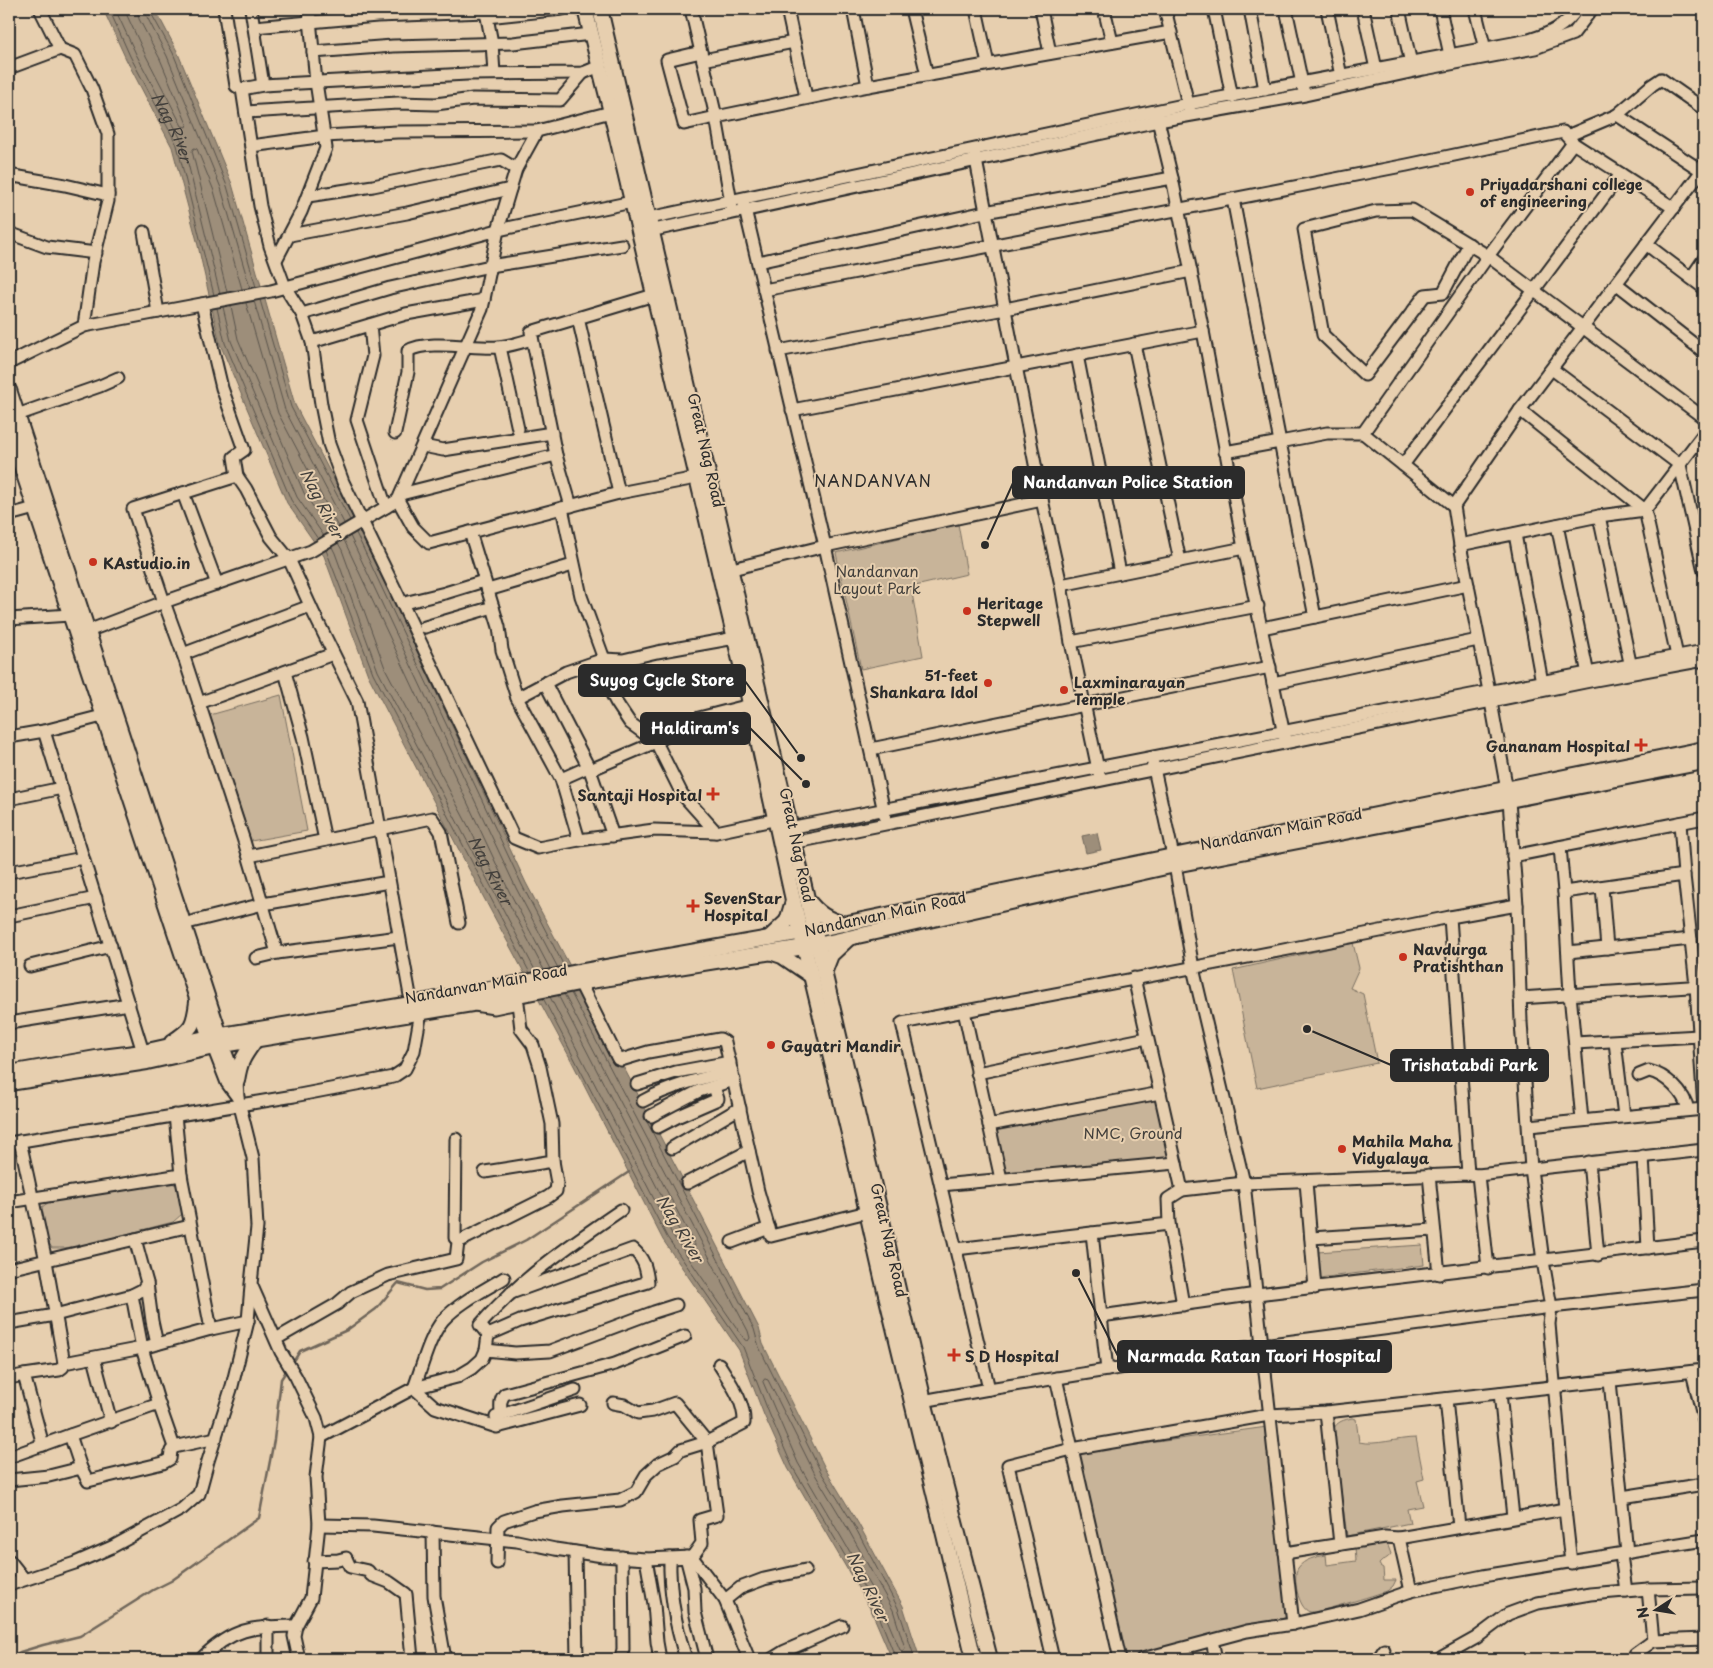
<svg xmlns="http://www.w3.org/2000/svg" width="1713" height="1668" font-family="'Playpen Sans',sans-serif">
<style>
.green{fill:#c8b499;stroke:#7a7062}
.water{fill:#9d8e7a;stroke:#6f665a}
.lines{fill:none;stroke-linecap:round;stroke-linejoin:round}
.shore{stroke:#59534b;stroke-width:1}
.stream{stroke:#6f665a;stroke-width:2.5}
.minor-casing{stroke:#2b2b2b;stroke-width:15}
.major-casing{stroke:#2b2b2b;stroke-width:18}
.minor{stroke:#e7cfaf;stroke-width:11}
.major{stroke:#e7cfaf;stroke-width:14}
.poi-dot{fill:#c8321e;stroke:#e7cfaf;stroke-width:2}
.labels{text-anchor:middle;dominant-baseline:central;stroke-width:4;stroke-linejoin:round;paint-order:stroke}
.poi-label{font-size:15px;font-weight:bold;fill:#2b2b2b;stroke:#e7cfaf;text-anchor:start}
.street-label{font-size:15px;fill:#2b2b2b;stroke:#e7cfaf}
.park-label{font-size:15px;fill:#43403c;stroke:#e7cfaf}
.water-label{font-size:16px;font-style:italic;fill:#423f3b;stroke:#e7cfaf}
.neighbourhood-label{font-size:16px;letter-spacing:1px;fill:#2b2b2b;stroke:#e7cfaf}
.leader{fill:none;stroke:#2b2b2b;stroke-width:2}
.callout-dot{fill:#2b2b2b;stroke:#e7cfaf;stroke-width:2}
.callout{fill:#2b2b2b;stroke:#2b2b2b;stroke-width:2}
.callout-label{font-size:16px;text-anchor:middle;font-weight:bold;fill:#fff}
</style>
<rect width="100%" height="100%" fill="#e7cfaf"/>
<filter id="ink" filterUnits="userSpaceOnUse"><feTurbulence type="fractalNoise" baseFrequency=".02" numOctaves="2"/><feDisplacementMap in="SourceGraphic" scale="10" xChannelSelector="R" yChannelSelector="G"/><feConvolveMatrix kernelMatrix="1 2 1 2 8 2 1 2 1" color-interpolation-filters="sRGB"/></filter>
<g filter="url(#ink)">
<!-- green -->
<g class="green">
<path d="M958,524l9,50 -56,13 12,69 -62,13 -25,-116z"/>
<path d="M281,695l26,136 -56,10 -41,-126z"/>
<path d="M1353,943l6,25 -9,20 13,6 14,69 -120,25 -24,-118z"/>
<path d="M1156,1098l13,61 -164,16 -9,-46z"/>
<path d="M170,1182l8,4 5,22 -1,6 -9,8 -93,24 -17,2h-11c-8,-12 -12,-27 -10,-41l10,-7z"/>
<path d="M1422,1245l2,20 -105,13 -2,-26z"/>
<path d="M1352,1418l4,1 3,23c16,4 39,-4 57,-4l8,41 -7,2 6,25 -16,3 3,14 -63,13 -14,-106c4,-9 11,-10 19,-12z"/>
<path d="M1267,1427l22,190 -66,15 -92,27h-9l-46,-206z"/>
<path d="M1376,1543h11l4,11c-3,5 -8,5 -12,10l1,2 3,2 1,12h12l-3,6 -6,5c-10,3 -72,23 -77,21 -12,-3 -18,-36 -12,-44 6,-9 18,-11 28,-13l1,10 29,-4 -1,-14z"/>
</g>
<!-- water -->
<g class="water">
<path d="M103,9h52l22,42 55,133 63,221 59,113 172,365 153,289 80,156 4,16 63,126 32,53 45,83 17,53h-28l-21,-49 -83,-142 -24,-53 -25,-65 -76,-110 -94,-184 -85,-158 -116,-223 -44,-119 -37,-53 -67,-159 -23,-103 -25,-94 -46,-88z"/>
<path d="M1097,833l4,17 -15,3 -4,-17z"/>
</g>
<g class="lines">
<!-- shore -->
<g class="shore">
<path d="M109,9l21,47 47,89 37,150"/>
<path id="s1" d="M115,9l21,45 47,89 37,151"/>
<path d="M124,9l19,41 39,76 4,1 1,-3 -27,-65 -21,-40 -2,-10"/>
<path d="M145,9l1,6 21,41 54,132 29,100"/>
<path d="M151,9v4l22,40 54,133 29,101"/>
<path d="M227,292l-35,-141 2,-3 3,1 17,42 28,98"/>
<path d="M260,300l31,107 59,113"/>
<path d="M254,301l31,109 59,113"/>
<path d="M246,303l32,110 60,114"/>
<path d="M231,306l7,33 66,154 26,39"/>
<path d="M223,307l8,34 66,156 27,39"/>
<path d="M217,308l8,35 66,157 27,39"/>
<path d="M356,533l166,352 42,81"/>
<path d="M350,536l166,352 42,80"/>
<path d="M344,540l165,351 41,78"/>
<path id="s2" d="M338,543l4,7 43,118 159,302"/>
<path d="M332,547l3,6 43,118 158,301"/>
<path d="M326,550l47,123 157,300"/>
<path d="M558,995l121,235 12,18h3l1,-3 -131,-251"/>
<path d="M550,997l122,237 73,106 3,1 2,-3 -2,-7 -177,-338"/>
<path d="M543,998l124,239 76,110 26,66 23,53 84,142 20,51"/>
<path d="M646,1120l108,209 5,18 62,125 33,53 44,83 17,51"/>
<path d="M765,1379l3,1 48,96 32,53 45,81 12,38 -2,3 -3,-1 -19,-45 -83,-142 -35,-81z"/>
</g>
<!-- stream -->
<g class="stream">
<path d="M292,1364l8,-13 47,-21 29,-21 22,-26 27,7 15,-1 42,-27 44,-22 103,-68"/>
<path d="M9,1659l11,-7 23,-7 37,-9 73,-46 18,-9 88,-63 15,-78 7,-61 6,-9"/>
</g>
<!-- minor casing -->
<g class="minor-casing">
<g id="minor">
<path d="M40,9l20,40 15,6 17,34 16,45v67l-15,61 -9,64"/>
<path d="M224,9l12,77 6,3 18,117 10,40 15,41 17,27 10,28 94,-28 78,-14"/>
<path d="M251,9l12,76"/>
<path d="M691,9l25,108 152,-31 303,-54"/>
<path d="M787,9l19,88"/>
<path d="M853,9l15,77"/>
<path d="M911,9l16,66"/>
<path d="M976,9l12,55"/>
<path d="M1041,9l9,44"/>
<path d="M1104,9l8,33"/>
<path d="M1165,9l25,103"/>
<path d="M1214,9l18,88"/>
<path d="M1250,9l15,81"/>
<path d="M1286,9l17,79"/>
<path d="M1327,9l14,67"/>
<path d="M1363,9l13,60"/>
<path d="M1399,9l13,59"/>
<path d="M1440,9l10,46"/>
<path d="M1475,9l11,44"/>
<path d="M487,17l75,-8"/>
<path d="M254,27l123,-11 109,-4 6,31 2,30"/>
<path d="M313,52l80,-6 120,-3 78,-9"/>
<path d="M701,52l-34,8 17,64 32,-7 16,91"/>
<path d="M703,60l91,-18"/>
<path d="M9,68l51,-19"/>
<path d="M242,89l21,-4 204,-11 116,-1 17,-7"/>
<path d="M246,112l152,-9 38,1 37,-5 87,1 23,-27"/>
<path d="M611,112l-74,19 -21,38 -18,61 134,-28"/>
<path d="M1617,115l85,56"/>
<path d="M1157,116l15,62 31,153 41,217 41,191"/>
<path d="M1567,136l50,-21 35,-30 9,-6 43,30"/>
<path d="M1573,143l101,65"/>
<path d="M251,146l74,-10 72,-4 140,-1"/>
<path d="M975,155l67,345 19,85 10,57 28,132"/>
<path d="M9,182l5,-6 51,9 43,10"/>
<path d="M308,196l65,-10 128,-26 15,9"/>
<path d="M1233,199l47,243 47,-9h36"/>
<path d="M744,205l81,341 60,270"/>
<path d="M640,220l548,-116 341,-64c20,-6 36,-13 48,-31"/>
<path d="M144,232l14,80"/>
<path d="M645,232l513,-111 147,-26 119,-26 111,-21 38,-14 19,-25"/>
<path d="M9,233l38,14 49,6"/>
<path d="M290,235l117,-22 103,-24"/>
<path d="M1469,244l-26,49 -18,2 -60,80 -42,-40 -19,-106 72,-18 36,-1 76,46 216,162"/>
<path d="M1646,244l58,44"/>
<path d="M276,260l25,-48 25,-64 -10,-66 -7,-73"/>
<path d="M758,262l227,-50 187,-34"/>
<path d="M1691,278l13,-19"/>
<path d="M1617,284l87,68"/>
<path d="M764,290l643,-125 156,-33 10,11 -85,113 -125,177 91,73"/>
<path d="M202,304l20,84 22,62 -10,7 3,19"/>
<path d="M302,314l88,-26 100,-22 132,-21"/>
<path d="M578,318l41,175"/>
<path d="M370,325l3,31 -16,64 29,87"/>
<path d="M312,342l9,62 8,40 14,38 54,111 117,245 24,10 41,-8"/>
<path d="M1134,344l46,217"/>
<path d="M500,347l18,82"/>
<path d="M778,351l227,-42 186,-38"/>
<path d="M1077,355l43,218"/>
<path d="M9,363l75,-37 187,-35 227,-61 -16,79 -84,191 -87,51 -147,51 -84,32"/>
<path d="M1552,369l128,96 24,106"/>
<path d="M792,410l411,-79"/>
<path d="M1520,410l125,100 59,-77"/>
<path d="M17,415l83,-29 18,-8"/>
<path d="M395,433l13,-61v-21c20,-12 66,-2 90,-4 12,-1 24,-5 34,-8"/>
<path d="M423,446l20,4 109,-17"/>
<path d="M1225,452l55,-10 35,175"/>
<path d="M1403,465l218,-291"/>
<path d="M183,493l34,91"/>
<path d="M401,494l155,-39"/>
<path d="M398,500l15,27 16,16 190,-50 77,-15"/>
<path d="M571,506l-15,-51 -25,-123 123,-37"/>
<path d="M9,515l33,-9"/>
<path d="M1599,516l33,156"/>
<path d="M1557,525l32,154"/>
<path d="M470,532l29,95 3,23 15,48 49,-26 38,-13 -23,-63 -19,-88"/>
<path d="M1515,534l28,154"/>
<path d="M1460,545l139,-29 46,-6 32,146"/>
<path d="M724,571l101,-25 217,-46"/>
<path d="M1061,585l183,-37"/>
<path d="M488,590l85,-25"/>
<path d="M408,602l37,-9 39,-12"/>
<path d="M9,619l61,-4 7,-3"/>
<path d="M425,627l68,-20"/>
<path d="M1262,628l206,-43"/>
<path d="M735,638l-78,14 -34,8 -19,-1 2,24 10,19 14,21 26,19 26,52 34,38 66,-14"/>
<path d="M1071,642l187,-36"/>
<path d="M183,654l127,-48"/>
<path d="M285,672l18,65 22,103"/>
<path d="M545,683l45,87 66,-28 43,-24 51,-13"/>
<path d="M1273,683l205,-43"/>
<path d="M517,698l44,81 27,-12"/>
<path d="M199,703l134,-49"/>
<path d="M44,731l99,321"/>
<path d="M9,737l35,-6 66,-17"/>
<path d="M871,749l399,-82"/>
<path d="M1153,764l22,101 18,103 51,215 49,441"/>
<path d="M590,770l23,66"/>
<path d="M561,779l18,61 75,-10 62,2"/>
<path d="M9,799l53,-11"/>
<path d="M1680,823l4,52"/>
<path d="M784,829l687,-134 233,-44"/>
<path d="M787,844l803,-163 114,-21"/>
<path d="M1560,847l4,45"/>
<path d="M249,856l183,-38 9,14 18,91"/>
<path d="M1513,856l191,-38"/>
<path d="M9,872l74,-14"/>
<path d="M1602,887l5,61"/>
<path d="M9,916l87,-18"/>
<path d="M175,926l88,-22 126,-22"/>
<path d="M1568,952l123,-13"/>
<path d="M277,953l-33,-112 -61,-187 -19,-52 -31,-93 104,-33 9,13 25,48 18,22 25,55 43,87 56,311"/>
<path d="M256,958l21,-5 122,-16"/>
<path d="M30,966l81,-20"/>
<path d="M1134,978l48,212 62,-7 224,-9 10,1 226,-25"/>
<path d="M580,983l38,76 3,1 27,-8 72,-13 5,3 33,149 13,45 96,-24"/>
<path d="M1520,998l184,-12"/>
<path d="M475,1005l19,3 24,-5 3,26 12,16 7,22 12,57 1,37 -68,11"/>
<path d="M964,1011l37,168"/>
<path d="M9,1023l120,-19"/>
<path d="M1615,1042l9,74"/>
<path d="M1575,1043l124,-7"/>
<path d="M223,1045l14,36 1,17 15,60 4,69 -6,57 30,68 15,25 20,41 5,19 -5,40 3,48 -8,73 -15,28 -2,10 5,23"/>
<path d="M213,1047l14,36 11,15"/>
<path d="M977,1073l170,-35"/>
<path d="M1639,1075l10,-4c17,4 36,22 39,39"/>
<path d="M637,1084l39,-12 54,-10"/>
<path d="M643,1101c27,-15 59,-23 89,-30"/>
<path d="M175,1115l6,60"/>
<path d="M651,1116l48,-25 35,-11"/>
<path d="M989,1125l171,-32"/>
<path d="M1529,1126l175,-17 -8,-123 -12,-111 -120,17 6,102 12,126"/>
<path d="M658,1127l21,-11 39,-17 -4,-12"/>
<path d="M20,1141l26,120 18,102 78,-15 17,56"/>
<path d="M9,1143l285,-47 99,-19 12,-8 9,-18 7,-39"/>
<path d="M672,1148l68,-40"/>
<path d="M1643,1156l5,92"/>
<path d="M1589,1162l9,93"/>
<path d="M1468,1174l-18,-257 67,-12"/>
<path d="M1429,1175l10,99"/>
<path d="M1478,1175l10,93"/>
<path d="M1306,1182l9,106"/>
<path d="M687,1183l62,-32"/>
<path d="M941,1185l235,-22"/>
<path d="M9,1202l172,-27 30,154 -69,19 -10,-53 -77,20 -46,8"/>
<path d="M1169,1224l14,81"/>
<path d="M1092,1233l77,-9 -1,-25 14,-9"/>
<path d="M455,1238l1,-99"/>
<path d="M1311,1238l123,-8"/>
<path d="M732,1242l37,-14"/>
<path d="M956,1249l136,-16 9,83 156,-22 447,-53"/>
<path d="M9,1269l181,-43"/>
<path d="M504,1278c-21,13 -44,24 -61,42 -14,17 -21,47 -29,68l21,19 62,20 83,-22"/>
<path d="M147,1283l5,38 5,23"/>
<path d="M132,1295l10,-5 5,-7 -12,-44"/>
<path d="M1101,1316l6,54"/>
<path d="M211,1329l37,-8"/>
<path d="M488,1335l-8,-10c40,-46 91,-81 141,-115"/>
<path d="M276,1339l61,-35 14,-12 37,-17 68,-16 2,-17 90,-45 8,-6 1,-8 -4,-22"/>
<path d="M486,1350l2,-15 32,-14 128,-39c-2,-15 -4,-23 -15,-33l-122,44"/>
<path d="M94,1358l17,64"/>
<path d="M1692,1372l12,48"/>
<path d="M9,1378l15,-3"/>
<path d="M1056,1378l64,281"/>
<path d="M1610,1381l17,172"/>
<path d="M989,1389l-87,-366c183,-35 366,-69 548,-106"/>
<path d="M1500,1393l13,124"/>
<path d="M1446,1399l13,128"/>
<path d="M917,1402l72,-13 273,-44 289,-38 153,-17"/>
<path d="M1326,1412l14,132"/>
<path d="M501,1415c0,-8 -2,-15 4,-21l110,-30 70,-28"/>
<path d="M496,1417l79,-27"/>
<path d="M70,1435l89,-31 15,43"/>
<path d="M321,1437l93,-49 43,-11 15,-9 10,-9 4,-9 29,3 35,-2 104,-39 22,-7"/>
<path d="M43,1445l-19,-70 35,-5 4,-3 1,-4"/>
<path d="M9,1457l61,-22 11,33"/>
<path d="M9,1480l40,-4 32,-8 7,13 75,-18 7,-4 1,-8 3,-4 42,-9"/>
<path d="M1622,1497l82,-13"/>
<path d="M319,1525l54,1 144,15 38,8 48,7 43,3 46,-2 33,43 24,59"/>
<path d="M433,1532l1,64 11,63"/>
<path d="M1399,1538l12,53"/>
<path d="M575,1552l2,107"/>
<path d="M1285,1553l100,-16 14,1 166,-29"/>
<path d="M1621,1555l5,36"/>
<path d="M686,1557l8,31 1,24 12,47"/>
<path d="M692,1557l10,-14 -2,-23 17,-5 -10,-73 37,-19c1,-21 -14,-41 -25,-59"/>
<path d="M670,1558c-1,33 6,69 16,101"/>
<path d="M646,1559l8,45 3,38 3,17"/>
<path d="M9,1560l15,19"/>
<path d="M314,1561l24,-1 8,-2 4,9 18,4 3,4 18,7 17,12 6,65"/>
<path d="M497,1563l1,-36 6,-6 30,-10 29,-5 57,-6 16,-8 10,-17 12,-11 17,-8 6,-6 26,-8 -32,-39 -22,8 -15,2 -14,-8 -11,-2"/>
<path d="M1571,1563l-6,-54 -16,-185 2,-17 -8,-46 -12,-92 -10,-147 -4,-117 -8,-104 -20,-110 -29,-146 -6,-39 66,-96 184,-242"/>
<path d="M9,1585l66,-22 37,-16 70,-38 17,-15 9,-33 24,-75 16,-65 3,-35"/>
<path d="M1648,1589l5,52"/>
<path d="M725,1600l15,-12 24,-9 41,-9"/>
<path d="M268,1626v33"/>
<path d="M1212,1641l4,18"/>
<path d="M201,1659c32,-32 52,-32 95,-33"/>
<path d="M621,1659l2,-10 -1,-92"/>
<path d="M772,1659l13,-8 57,-25"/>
<path d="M1053,1659l-45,-194 64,-16 197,-34 57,-3 378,-42"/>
<path d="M1142,1659l105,-28 46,-7 66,-15 52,-18 72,-15 221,-36"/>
<path d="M1378,1659l6,-9"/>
<path d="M1442,1659v-2l34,-19 32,-24 30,-11 52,-9 58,-5 56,-1"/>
<path d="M1633,1659l2,-5 18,-13 51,-2"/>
</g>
</g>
<!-- major casing -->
<g class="major-casing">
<g id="major">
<path d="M585,9l26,103 136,578 46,210 59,246 30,132 92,381"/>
<path d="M600,9l324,1392 66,258"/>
<path d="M9,390l214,655"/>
<path d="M9,429l203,615"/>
<path d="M807,899c10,14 21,21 38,25"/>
<path d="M769,938l18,-17 6,-20"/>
<path d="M773,953l9,3 28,19"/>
<path d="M824,973l7,-18 17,-16"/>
<path d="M172,1042c20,-13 22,-16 25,-40"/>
<path d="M9,1073l93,-16 41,-5 67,-15 201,-33 172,-33 231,-41 359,-74 531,-107"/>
<path d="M237,1081c3,-21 7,-25 19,-42"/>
<path d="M9,1083l138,-21 76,-17 249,-41 112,-22 233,-37 358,-80 529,-103"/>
</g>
</g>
<!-- minor -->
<use href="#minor" class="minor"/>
<!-- major -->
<use href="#major" class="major"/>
</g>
</g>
<!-- markers -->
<g class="poi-dot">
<circle cx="1470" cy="192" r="5"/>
<circle cx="93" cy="562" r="5"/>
<circle cx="967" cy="611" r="5"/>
<circle cx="988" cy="683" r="5"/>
<circle cx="1064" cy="690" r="5"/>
<path d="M1638.5 737.5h5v5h5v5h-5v5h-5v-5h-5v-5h5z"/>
<path d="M710.5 786.5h5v5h5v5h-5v5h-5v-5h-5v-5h5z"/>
<path d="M690.5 898.5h5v5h5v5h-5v5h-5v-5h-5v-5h5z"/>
<circle cx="1403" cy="957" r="5"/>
<circle cx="771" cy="1045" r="5"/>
<circle cx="1342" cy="1149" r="5"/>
<path d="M951.5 1347.5h5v5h5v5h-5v5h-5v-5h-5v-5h5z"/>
</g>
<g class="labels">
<!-- poi labels -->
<g class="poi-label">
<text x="1480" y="183">Priyadarshani college<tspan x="1480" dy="17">of engineering</tspan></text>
<text x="103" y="562">KAstudio.in</text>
<text x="977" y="602">Heritage<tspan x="977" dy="17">Stepwell</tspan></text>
<text x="978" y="674" text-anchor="end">51-feet<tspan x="978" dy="17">Shankara Idol</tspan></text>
<text x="1074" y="681">Laxminarayan<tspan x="1074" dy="17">Temple</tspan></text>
<text x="1630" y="745" text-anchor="end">Gananam Hospital</text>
<text x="702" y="794" text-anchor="end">Santaji Hospital</text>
<text x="704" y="897">SevenStar<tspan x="704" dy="17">Hospital</tspan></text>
<text x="1413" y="948">Navdurga<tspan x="1413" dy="17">Pratishthan</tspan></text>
<text x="781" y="1045">Gayatri Mandir</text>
<text x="1352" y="1140">Mahila Maha<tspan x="1352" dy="17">Vidyalaya</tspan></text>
<text x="965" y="1355">S D Hospital</text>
</g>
<!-- street labels -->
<g class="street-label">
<text transform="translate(707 450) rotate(77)">Great Nag Road</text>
<text transform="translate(1281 828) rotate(-11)">Nandanvan Main Road</text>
<text transform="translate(798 845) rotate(78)">Great Nag Road</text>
<text transform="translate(885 913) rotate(-12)">Nandanvan Main Road</text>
<text transform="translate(486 983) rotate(-10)">Nandanvan Main Road</text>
<text transform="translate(890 1240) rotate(77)">Great Nag Road</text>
</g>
<!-- park labels -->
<g class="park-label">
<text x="877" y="570">Nandanvan<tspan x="877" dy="17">Layout Park</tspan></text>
<text x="1133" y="1132">NMC, Ground</text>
</g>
<!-- water labels -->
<g class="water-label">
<text stroke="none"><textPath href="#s1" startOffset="132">Nag River</textPath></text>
<text transform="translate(323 503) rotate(63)">Nag River</text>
<text stroke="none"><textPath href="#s2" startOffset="362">Nag River</textPath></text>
<text transform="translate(681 1228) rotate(59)">Nag River</text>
<text transform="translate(869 1586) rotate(64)">Nag River</text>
</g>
<!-- neighbourhood labels -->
<g class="neighbourhood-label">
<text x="873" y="480">NANDANVAN</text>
</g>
</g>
<!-- callouts -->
<path class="leader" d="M985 545L1013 483M801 758L745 681M806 784L750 728M1307 1029L1391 1065M1076 1273L1118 1356"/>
<g class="callout-dot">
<circle cx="985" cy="545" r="5"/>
<circle cx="801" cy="758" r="5"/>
<circle cx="806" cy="784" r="5"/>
<circle cx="1307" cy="1029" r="5"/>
<circle cx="1076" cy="1273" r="5"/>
</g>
<g class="callout">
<rect x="1013" y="467" width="231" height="31" rx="5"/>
<rect x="579" y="665" width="166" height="31" rx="5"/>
<rect x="641" y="713" width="109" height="31" rx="5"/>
<rect x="1391" y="1050" width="157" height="31" rx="5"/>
<rect x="1118" y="1341" width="273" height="31" rx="5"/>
</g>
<g class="callout-label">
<text x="1128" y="488">Nandanvan Police Station</text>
<text x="662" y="686">Suyog Cycle Store</text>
<text x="695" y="734">Haldiram's</text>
<text x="1470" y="1071">Trishatabdi Park</text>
<text x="1254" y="1362">Narmada Ratan Taori Hospital</text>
</g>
<!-- margin -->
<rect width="1713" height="1668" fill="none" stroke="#e7cfaf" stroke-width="30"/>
<rect x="15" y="15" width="1683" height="1638" fill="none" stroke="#2b2b2b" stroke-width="2" filter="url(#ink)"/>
<!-- north arrow -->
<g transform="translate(1656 1610) rotate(258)" stroke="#e7cfaf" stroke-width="4" paint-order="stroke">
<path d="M0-4L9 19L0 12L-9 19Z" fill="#2b2b2b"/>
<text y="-8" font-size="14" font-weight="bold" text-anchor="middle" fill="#2b2b2b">N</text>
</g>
</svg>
